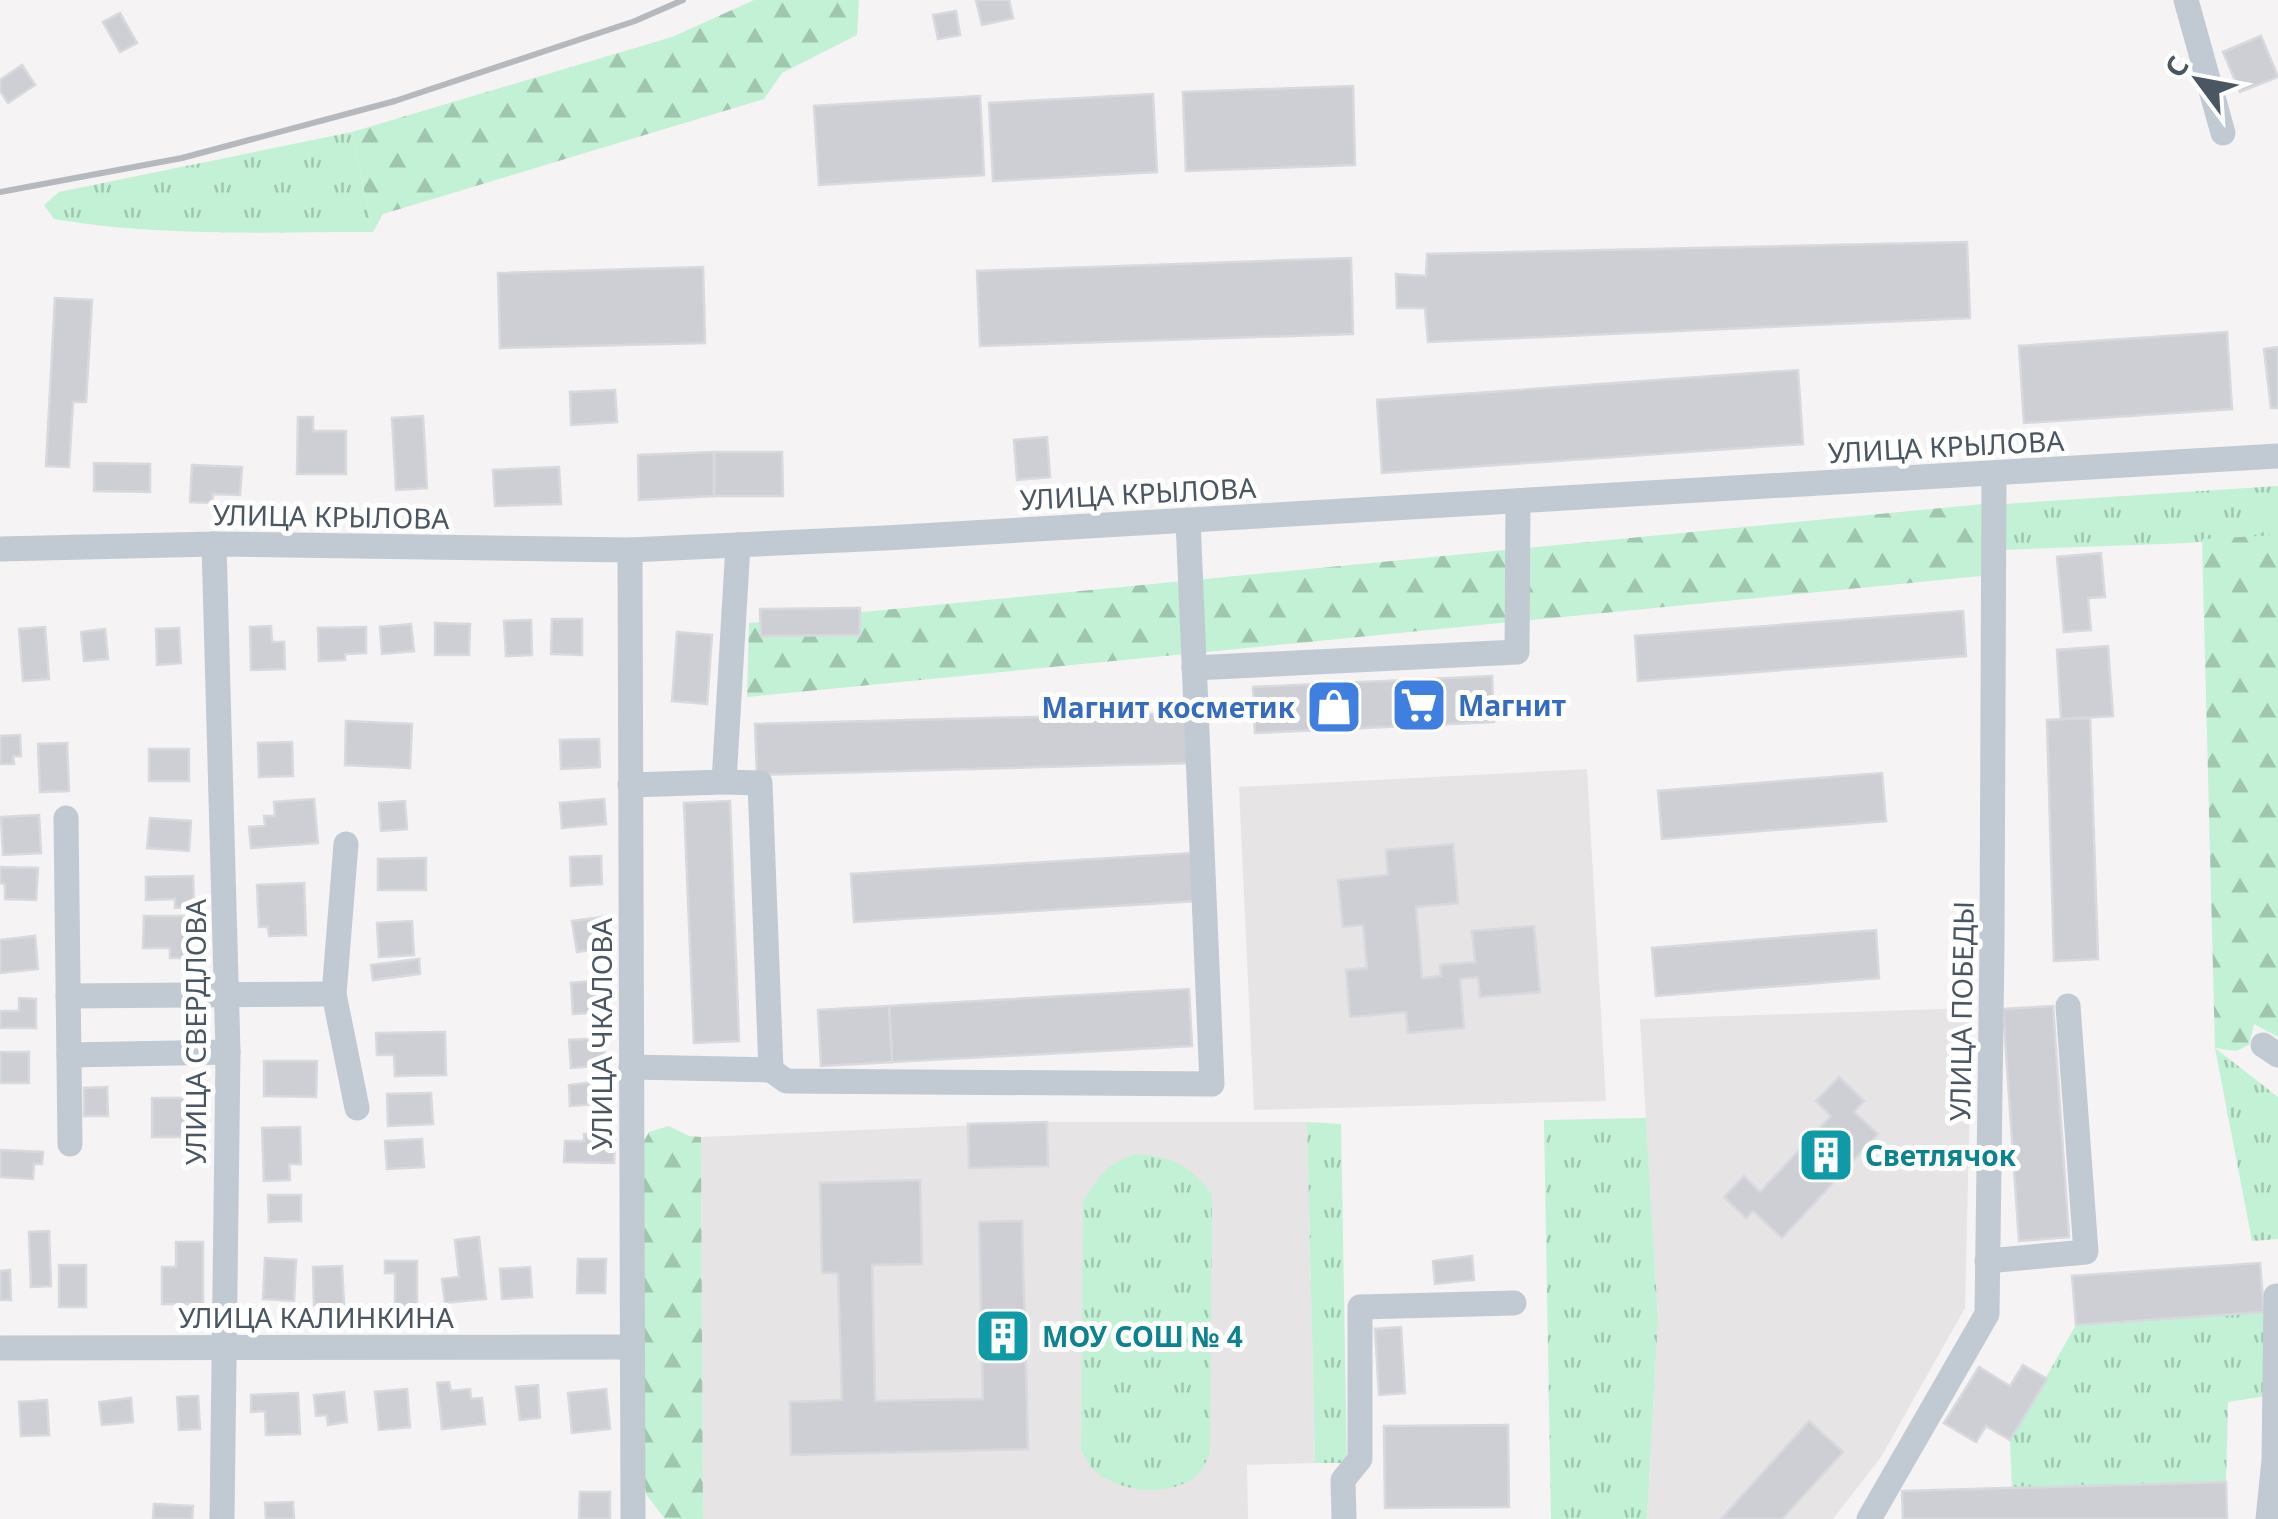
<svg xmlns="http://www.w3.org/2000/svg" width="2278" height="1519" font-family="'Noto Sans',sans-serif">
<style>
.education{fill:#e6e4e5}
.grass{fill:url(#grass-tufts)}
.forest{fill:url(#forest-firs)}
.building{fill:#cdcfd5;stroke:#d7d9de;stroke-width:2.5}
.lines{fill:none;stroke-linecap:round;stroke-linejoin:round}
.minor{stroke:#c1cad2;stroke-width:25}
.rail{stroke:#b5b8bd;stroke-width:6}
.labels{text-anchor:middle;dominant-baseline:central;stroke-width:10;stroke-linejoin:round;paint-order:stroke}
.street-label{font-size:28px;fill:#4a5661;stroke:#fff}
.shop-label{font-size:28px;font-weight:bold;fill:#366cbe;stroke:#fff;text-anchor:start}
.culture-label{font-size:28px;font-weight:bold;fill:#0d838f;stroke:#fff;text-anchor:start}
</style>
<defs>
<pattern id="grass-tufts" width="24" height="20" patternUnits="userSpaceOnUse" patternTransform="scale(2.5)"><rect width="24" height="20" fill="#c3f1d5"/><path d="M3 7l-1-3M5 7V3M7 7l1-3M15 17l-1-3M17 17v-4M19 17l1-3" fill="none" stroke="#a0c6b0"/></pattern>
<pattern id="forest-firs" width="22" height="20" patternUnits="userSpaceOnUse" patternTransform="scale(2.5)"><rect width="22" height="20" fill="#c3f1d5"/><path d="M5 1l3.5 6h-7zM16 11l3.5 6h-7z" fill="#a0c6b0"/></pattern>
</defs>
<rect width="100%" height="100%" fill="#f5f3f3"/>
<!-- education -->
<g class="education">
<path d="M1587,769l19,332 -352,9 -15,-323z"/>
<path d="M1972,1008l-7,300 -84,149 -48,62h-186l11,-200 -18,-300z"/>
<path d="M1047,1122h260l8,341 -68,2 1,54h-545l-2,-382z"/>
</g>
<!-- grass -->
<g class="grass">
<path d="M352,132l21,100c-106,0 -215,5 -319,-13l-10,-14 15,-13z"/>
<path d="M2278,486v49l-90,8 -186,7 1,-46z"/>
<path d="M2215,1048l63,49v142l-26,2z"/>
<path d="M1646,1118l12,201 -11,200h-96l-7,-399z"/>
<path d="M1307,1122l34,2 6,339h-32z"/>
<path d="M1135,1154c36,2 56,11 77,41l-2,257c-3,7 -6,16 -11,21 -26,26 -80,20 -105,-3 -6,-6 -9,-13 -13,-20l2,-249c15,-24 25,-38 52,-47z"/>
<path d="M2264,1312l2,84 -38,6 -2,80 -214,6 -2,-48 66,-115z"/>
</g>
<!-- forest -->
<g class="forest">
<path d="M754,0h105l-2,35 -75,38 -18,26 -381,115 -10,18 -21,-100 320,-95z"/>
<path d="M1983,504l-2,72 -1234,121 2,-74z"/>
<path d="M2278,535v502l-24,-13 -5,21 -13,6 -21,-3 -13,-509z"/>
<path d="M669,1126l20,10 12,1 2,382h-38l-18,-23 -3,-13v-342l5,-9z"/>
</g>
<!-- building -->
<g class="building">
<path d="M976,0h33l4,18 -31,7z"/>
<path d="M956,11l4,24 -22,4 -5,-24z"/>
<path d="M120,13l17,30 -17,9 -17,-30z"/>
<path d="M2261,36l17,41 -38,15 -17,-40z"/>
<path d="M22,65l13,20 -27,18 -8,-12v-11z"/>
<path d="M1353,86l2,79 -169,6 -3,-79z"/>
<path d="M1153,94l4,78 -164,9 -4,-78z"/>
<path d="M980,96l4,79 -165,10 -5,-79z"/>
<path d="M1967,242l3,76 -542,24 -3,-34h-28l-1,-34 30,2 1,-22z"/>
<path d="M1351,258l2,76 -373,12 -3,-75z"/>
<path d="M703,267l2,76 -205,5 -2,-75z"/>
<path d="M55,298l37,2 -6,102h-13l-4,65 -23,-1z"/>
<path d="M2227,332l5,77 -208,14 -5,-77z"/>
<path d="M2278,347v61h-7l-7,-59z"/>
<path d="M1798,370l5,74 -421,29 -5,-73z"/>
<path d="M615,390l2,32 -46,3 -1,-33z"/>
<path d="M423,416l4,72 -31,2 -4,-72z"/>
<path d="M298,417h15v14h33v43h-49z"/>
<path d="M1047,437l3,40 -33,3 -3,-40z"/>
<path d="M714,452h68l1,44h-69z"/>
<path d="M714,452v44l-75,4 -1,-45z"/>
<path d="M94,463l56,1v28l-56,-1z"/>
<path d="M192,465l50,2 -2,28 -27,-1 -1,9 -22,-1z"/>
<path d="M559,467l2,37 -66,2 -2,-36z"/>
<path d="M2101,553l4,44 -17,1 3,32 -27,2 -7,-75z"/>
<path d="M860,608v27l-99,1 -1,-27z"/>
<path d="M1963,611l3,45 -328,25 -3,-45z"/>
<path d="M552,619h30v36l-31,-1z"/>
<path d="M531,620l1,35 -26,1 -2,-35z"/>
<path d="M435,623l35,1 -1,31h-34z"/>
<path d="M411,624l3,27 -32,3 -2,-27z"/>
<path d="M271,626l1,16h12l1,27 -34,1 -1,-43z"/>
<path d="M45,627l4,52 -26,2 -4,-52z"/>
<path d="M366,627v26l-21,1v6l-26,1 -1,-33z"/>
<path d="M179,628l2,35 -24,2 -1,-36z"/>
<path d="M105,629l3,30 -24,2 -3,-29z"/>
<path d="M677,632l35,3 -5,69 -35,-3z"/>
<path d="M2108,646l5,70 -52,3 -4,-69z"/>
<path d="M1492,676l2,46 -239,11 -2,-46z"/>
<path d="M1190,713l2,50 -435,12 -2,-51z"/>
<path d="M2090,718l8,241 -44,2 -7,-241z"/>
<path d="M346,721l66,3 -2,44 -65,-3z"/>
<path d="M20,735l1,21h-8l1,8h-14v-28z"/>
<path d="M599,739l1,28 -39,2 -1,-29z"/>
<path d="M292,742l1,34 -34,1 -1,-34z"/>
<path d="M67,743l2,48 -29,1 -2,-48z"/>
<rect x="149" y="749" width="40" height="32"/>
<path d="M1882,773l4,48 -224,18 -4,-48z"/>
<path d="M314,799l4,44 -67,5 -2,-21 16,-1 -1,-10h11l-1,-14z"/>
<path d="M604,799l2,25 -44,4 -2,-25z"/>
<path d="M405,801l2,28 -26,2 -2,-28z"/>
<path d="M730,801l9,240 -45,2 -10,-240z"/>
<path d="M39,815l2,38 -38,2 -2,-38z"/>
<path d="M150,818l41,3 -2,30 -42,-3z"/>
<path d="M1453,844l5,59 -42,4 6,71 19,-2 -1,-11 35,-3 -3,-31 62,-5 6,66 -60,5 -2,-20 -18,2 4,49 -56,5 -2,-21 -56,5 -4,-47 21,-2 -4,-43 -20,2 -5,-47 50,-5 -2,-25z"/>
<path d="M1193,853l3,48 -342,21 -3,-48z"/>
<path d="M601,856l1,28 -31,2 -1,-29z"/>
<path d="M426,858v32h-48v-31z"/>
<path d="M0,867l38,1 -2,32 -31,-1v-15l-5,-1z"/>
<path d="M193,876l1,31 -19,1v-9l-29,1v-23z"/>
<path d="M304,883l2,52 -37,1 -1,-9h-9l-2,-42z"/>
<path d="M144,916h47v42h-21v-10h-27z"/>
<path d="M603,917l5,30 -31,5 -5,-31z"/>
<path d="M412,921l2,34 -35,2 -2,-34z"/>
<path d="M1876,930l3,48 -223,18 -4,-48z"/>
<path d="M35,936l3,33 -38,4v-33z"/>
<path d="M419,959l1,15 -47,6 -2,-15z"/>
<path d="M604,980l2,32 -33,2 -2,-31z"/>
<path d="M1189,989l3,57 -300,16 -3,-56z"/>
<path d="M19,998l17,1v29h-36v-17h19z"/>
<path d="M889,1006l3,56 -71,4 -3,-56z"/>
<path d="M2053,1006l16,231 -50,4 -16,-232z"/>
<path d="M445,1032l1,43 -51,1 -1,-21h-17l-1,-22z"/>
<path d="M604,1038l1,27 -34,3 -2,-28z"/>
<rect x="0" y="1052" width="29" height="31"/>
<path d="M264,1061h53l-1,36 -52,-1z"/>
<path d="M1839,1077l25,24 -10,11 24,22 -96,104 -29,-27 -7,7 -22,-21 20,-21 16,16 71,-76 -15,-15z"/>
<path d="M605,1081l2,22 -37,3 -1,-21z"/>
<path d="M107,1087l1,29h-24v-28z"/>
<path d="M431,1093l2,31 -45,2 -1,-32z"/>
<rect x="152" y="1098" width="47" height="39"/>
<path d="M1047,1122l1,44 -79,2 -1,-44z"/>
<path d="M300,1127l1,37h-12l1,16 -26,1 -2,-53z"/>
<path d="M584,1134l31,1 -1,28 -50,-1 1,-21h19z"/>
<path d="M422,1139l2,28 -37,2 -2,-28z"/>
<path d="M0,1150l43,2 -1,12h-8l-1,15 -33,-2z"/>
<path d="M920,1180l2,84 -50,1 3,136 108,-2 -4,-177 43,-1 6,228 -237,6 -1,-53 52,-2 -4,-127h-16l-2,-90z"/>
<path d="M268,1195h33v26l-32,1z"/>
<path d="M49,1231l2,55 -20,1 -2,-55z"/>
<path d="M479,1237l7,62 -41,4 -3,-24 17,-2 -4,-37z"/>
<path d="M176,1242h27v62h-41v-37h14z"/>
<path d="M1472,1256l2,24 -39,4 -2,-23z"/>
<path d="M265,1258l31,2 -2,41 -31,-2z"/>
<path d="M578,1259h28l-1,34h-28z"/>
<path d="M385,1261h32v45h-22v-33h-10z"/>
<path d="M2260,1263l4,49 -188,13 -4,-49z"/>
<rect x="59" y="1265" width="27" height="42"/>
<path d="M342,1266l2,38 -30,1 -1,-38z"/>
<path d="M530,1267l2,30 -30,2 -2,-30z"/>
<path d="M10,1270l1,30h-11v-29z"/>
<path d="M1401,1327l4,66 -26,2 -4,-66z"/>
<path d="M2023,1365l24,14 -37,61 -24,-14 -10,16 -32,-19 35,-56 31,19z"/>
<path d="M449,1382l2,9 19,-2 1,10 11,-1 3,26 -43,5 -5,-46z"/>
<path d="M538,1385l2,33 -20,2 -4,-33z"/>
<path d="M407,1389l3,38 -31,3 -4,-38z"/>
<path d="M606,1389l4,40 -38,4 -4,-40z"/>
<path d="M344,1392l3,30 -19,3 -1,-10 -11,1 -2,-21z"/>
<path d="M298,1393l2,41 -34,1 -1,-24 -14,1v-17z"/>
<path d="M198,1396l2,33 -21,1 -2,-33z"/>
<path d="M131,1398l2,24 -31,3 -3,-23z"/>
<path d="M47,1400l2,35 -28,1 -2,-34z"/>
<path d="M1809,1421l34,31 -61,67h-61z"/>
<path d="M1508,1425l1,82 -124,1 -1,-82z"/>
<path d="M2226,1482l1,37h-324l-1,-28z"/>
<path d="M580,1492h30v27h-31z"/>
<path d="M293,1502l1,17h-28l-1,-16z"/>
<path d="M154,1504l39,2 -1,13h-39z"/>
</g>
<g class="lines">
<!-- minor -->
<g class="minor">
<path d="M2186,0l37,133"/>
<path d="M214,544l14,508 -6,467"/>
<path d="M0,549l214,-5 416,6 255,-12 1393,-82"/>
<path d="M630,550l3,969"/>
<path d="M1194,668l323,-16 1,-151"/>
<path d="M630,785l94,-3 14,-237"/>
<path d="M66,818l4,326"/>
<path d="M346,844l-12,150 23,114"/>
<path d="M68,996l266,-2"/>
<path d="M2263,1045l15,10"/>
<path d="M69,1055l159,-3"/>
<path d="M631,1067l140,3 -11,-287 -36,-1"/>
<path d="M771,1070l15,11 426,3 -24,-564"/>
<path d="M1987,1261l99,-9 -18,-246"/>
<path d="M0,1348l631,-1"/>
<path d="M1344,1519l-1,-39 17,-21v-152l154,-4"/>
<path d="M1869,1519l118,-205 5,-370 2,-471"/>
<path d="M2268,1519l6,-59 2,-164"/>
</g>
<!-- rail -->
<path class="rail" d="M0,192l182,-34 213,-57 240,-80 48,-21"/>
</g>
<!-- icons -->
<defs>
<g id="supermarket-square" transform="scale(2.875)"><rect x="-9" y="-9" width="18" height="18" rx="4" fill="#3f7fe0" stroke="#fff"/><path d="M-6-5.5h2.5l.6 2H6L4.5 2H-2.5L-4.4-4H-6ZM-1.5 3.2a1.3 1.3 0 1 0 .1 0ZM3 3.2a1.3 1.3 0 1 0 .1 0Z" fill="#fff"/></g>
<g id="shop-square" transform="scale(2.875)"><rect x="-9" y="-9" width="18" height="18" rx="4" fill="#3f7fe0" stroke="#fff"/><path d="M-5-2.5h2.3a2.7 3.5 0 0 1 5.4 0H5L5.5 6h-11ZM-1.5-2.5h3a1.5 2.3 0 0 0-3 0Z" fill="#fff"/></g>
<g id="building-square" transform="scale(2.875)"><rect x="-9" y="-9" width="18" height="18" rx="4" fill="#0f9aa8" stroke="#fff"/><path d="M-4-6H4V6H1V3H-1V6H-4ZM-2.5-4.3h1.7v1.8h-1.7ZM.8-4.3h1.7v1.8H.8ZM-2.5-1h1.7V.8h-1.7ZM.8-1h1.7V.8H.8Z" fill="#fff"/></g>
</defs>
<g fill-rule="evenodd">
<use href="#supermarket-square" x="1419" y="705"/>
<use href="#shop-square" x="1334" y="707"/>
<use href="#building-square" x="1826" y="1155"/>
<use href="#building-square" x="1003" y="1336"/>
</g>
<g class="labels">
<!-- street labels -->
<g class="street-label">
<text transform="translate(1946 446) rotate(-3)">УЛИЦА КРЫЛОВА</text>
<text transform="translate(1138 493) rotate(-3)">УЛИЦА КРЫЛОВА</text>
<text transform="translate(331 516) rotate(1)">УЛИЦА КРЫЛОВА</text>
<text transform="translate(1961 1011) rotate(-89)">УЛИЦА ПОБЕДЫ</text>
<text transform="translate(195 1032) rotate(-90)">УЛИЦА СВЕРДЛОВА</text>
<text transform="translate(601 1034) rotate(-90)">УЛИЦА ЧКАЛОВА</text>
<text x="316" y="1317">УЛИЦА КАЛИНКИНА</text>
</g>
<!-- shop labels -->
<g class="shop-label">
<text x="1458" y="705">Магнит</text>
<text x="1295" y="707" text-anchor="end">Магнит косметик</text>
</g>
<!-- culture labels -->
<g class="culture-label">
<text x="1865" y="1155">Светлячок</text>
<text x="1042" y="1336">МОУ СОШ № 4</text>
</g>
</g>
<!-- north arrow -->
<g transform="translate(2198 80) rotate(302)" stroke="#ffffff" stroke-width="8" paint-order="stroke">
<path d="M0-8L18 38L0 25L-18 38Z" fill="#4a5661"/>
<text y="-15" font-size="28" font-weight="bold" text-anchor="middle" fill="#4a5661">С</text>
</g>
</svg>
